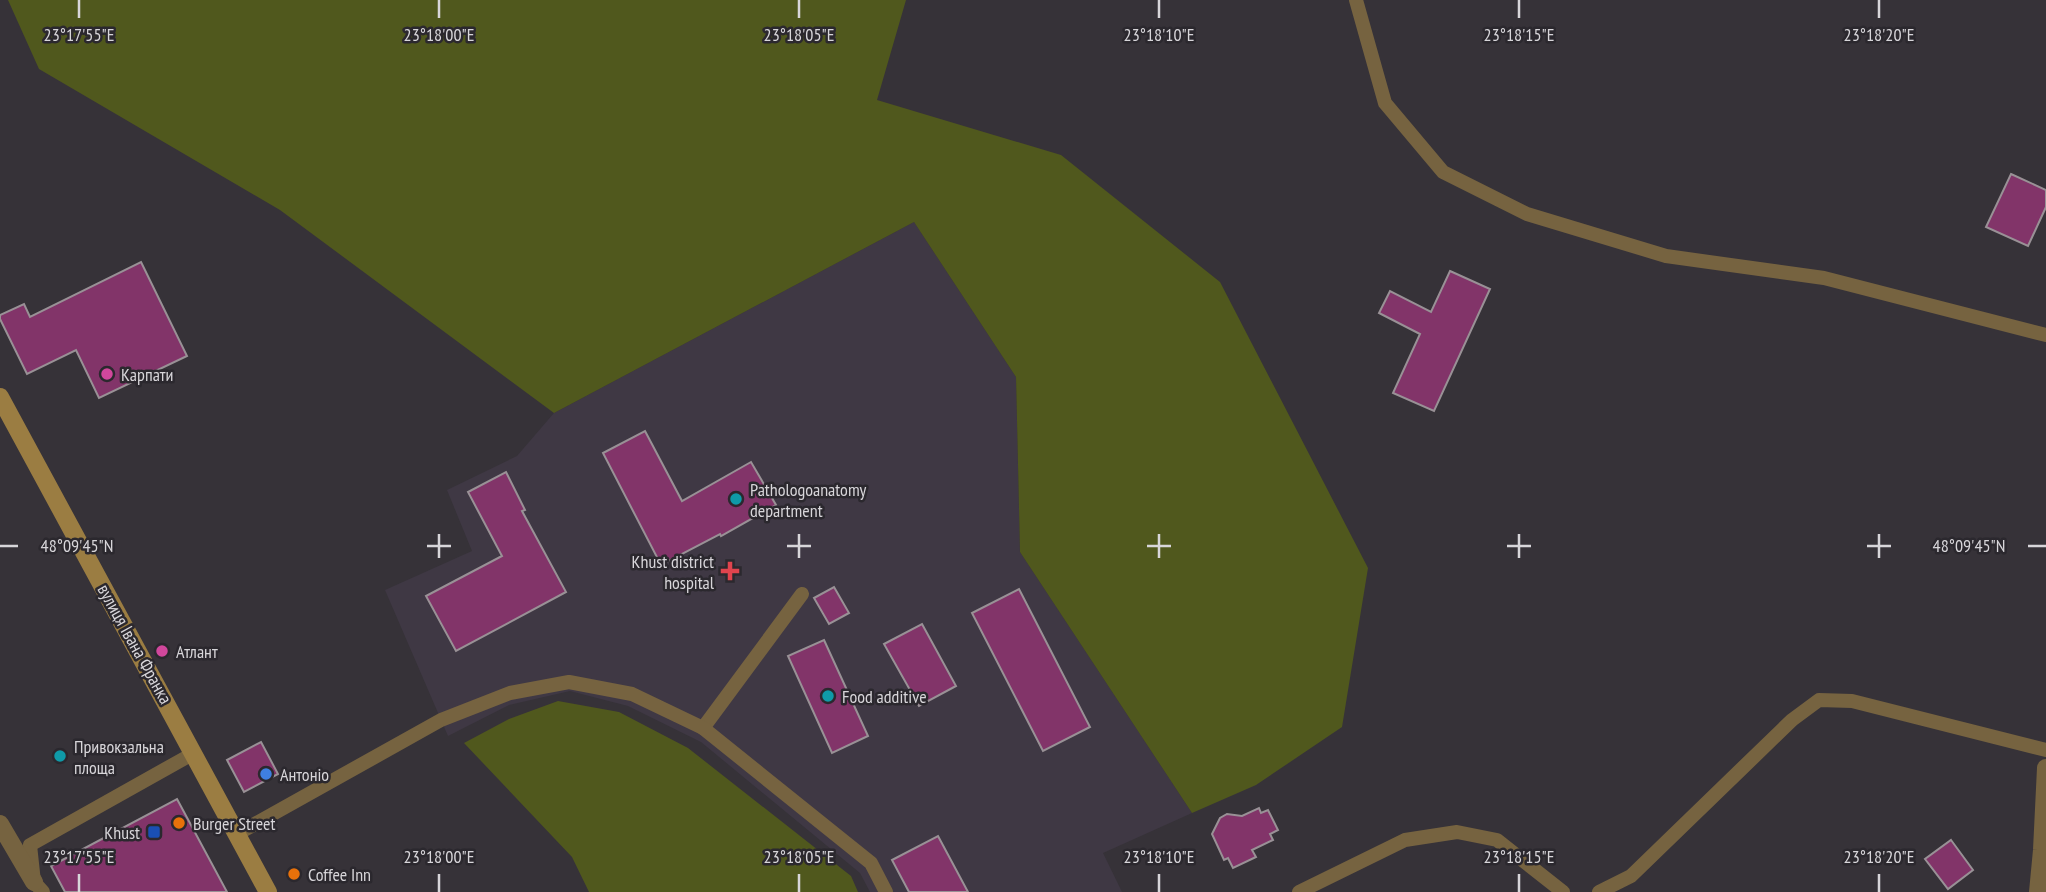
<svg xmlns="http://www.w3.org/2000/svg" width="2046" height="892" font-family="'PT Sans Narrow',sans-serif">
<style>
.built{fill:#3f3844}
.green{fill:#50581d}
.building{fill:#823469;stroke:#999196;stroke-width:2}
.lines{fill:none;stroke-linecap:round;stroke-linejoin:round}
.service{stroke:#766340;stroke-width:14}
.minor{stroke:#766340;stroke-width:18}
.tertiary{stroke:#766340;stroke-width:18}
.secondary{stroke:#9b7d42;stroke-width:18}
.ticks{fill:none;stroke:#d8d6da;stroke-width:2.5}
.hotel-dot{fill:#d1479c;stroke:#2b282e;stroke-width:2.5}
.culture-dot{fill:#0f9aa8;stroke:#2b282e;stroke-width:2.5}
.health-dot{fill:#e0444e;stroke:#2b282e;stroke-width:2.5}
.shop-dot{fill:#3f7fe0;stroke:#2b282e;stroke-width:2.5}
.food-dot{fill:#e8710a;stroke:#2b282e;stroke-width:2.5}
.transit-dot{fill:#1a4fb4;stroke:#2b282e;stroke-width:2.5}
.labels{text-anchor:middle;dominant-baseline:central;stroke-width:5;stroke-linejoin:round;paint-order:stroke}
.poi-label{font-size:18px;fill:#d8d6da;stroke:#2b282e;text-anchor:start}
.street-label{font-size:18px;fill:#d8d6da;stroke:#2b282e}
.ticks-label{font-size:18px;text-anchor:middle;fill:#d8d6da;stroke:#2b282e;stroke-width:5;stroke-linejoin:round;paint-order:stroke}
</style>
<rect width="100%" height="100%" fill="#363238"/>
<!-- built -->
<path class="built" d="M914,222l102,155 4,175 172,261 -89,40 19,39h-252l-10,-19 -159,-131 -73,-36 -58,-15 -61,14 -61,31 -63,-146 87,-39 -25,-61 70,-34 37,-43z"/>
<!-- green -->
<g class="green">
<path d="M8,0h898l-29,100 184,55 159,127 148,286 -26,159 -86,58 -64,28 -172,-261 -4,-175 -102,-155 -360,191 -274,-203 -241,-141z"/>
<path d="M558,701l61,11 69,36 163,128 7,16h-269l-17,-35 -108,-114 45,-24z"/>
</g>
<!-- building -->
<g class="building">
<path d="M2011,174l35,16v17l-18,39 -42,-19z"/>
<path d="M141,262l46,94 -88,42 -23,-48 -49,24 -27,-55v-4l24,-11 6,13z"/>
<path d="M1450,271l40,18 -56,122 -41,-18 27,-59 -41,-21 11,-22 41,21z"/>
<path d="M645,431l37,70 69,-39 25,43 -55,31 -1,-2 -59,31 -58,-112z"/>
<path d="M506,472l19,38 -3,1 44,81 -110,59 -30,-55 76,-40 -34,-64z"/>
<path d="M834,587l15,26 -20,11 -15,-26z"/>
<path d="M1019,589l71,138 -47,24 -71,-138z"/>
<path d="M922,624l34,62 -37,20 -35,-62z"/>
<path d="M824,640l44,96 -36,17 -44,-97z"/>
<path d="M261,742l17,32 -34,18 -17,-32z"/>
<path d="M177,799l50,93h-162l-14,-26z"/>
<path d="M1259,808l2,5 7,-3 10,20 -8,4 3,6 -21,10 4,7 -23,11 -5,-10 -4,2 -12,-26 8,-16 7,-4 15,2z"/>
<path d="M938,836l30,56h-59l-17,-32z"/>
<path d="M1951,840l22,30 -25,19 -23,-30z"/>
</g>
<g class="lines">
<!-- service -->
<g class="service">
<path d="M1356,0l29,103 58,69 84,42 139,42 158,22 222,57"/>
<path d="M703,728l99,-134"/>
<path d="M237,834l204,-114 69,-27 59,-11 63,12 71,34 168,135 15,29"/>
<path d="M43,892l-9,-10 -4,-37 164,-92"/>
<path d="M1299,892l106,-52 52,-8 40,8 66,52"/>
<path d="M1599,892l32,-16 161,-156 27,-20 33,1 194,49"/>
</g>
<!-- minor -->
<path class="minor" d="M0,824l34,58"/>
<!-- tertiary -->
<path class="tertiary" d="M2038,892l4,-42 4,-82"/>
<!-- secondary -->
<path class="secondary" d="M0,397l268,495"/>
</g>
<!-- ticks -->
<path class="ticks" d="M79,0v18M439,0v18M799,0v18M1159,0v18M1519,0v18M1879,0v18M439,534v24M799,534v24M1159,534v24M1519,534v24M1879,534v24M0,546h18M427,546h24M787,546h24M1147,546h24M1507,546h24M1867,546h24M2028,546h18M79,874v18M439,874v18M799,874v18M1159,874v18M1519,874v18M1879,874v18"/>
<!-- markers -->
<g class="hotel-dot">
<circle cx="107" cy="374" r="7"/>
<circle cx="162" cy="651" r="7"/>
</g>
<g class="culture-dot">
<circle cx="736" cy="499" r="7"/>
<circle cx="828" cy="696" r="7"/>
<circle cx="60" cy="756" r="7"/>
</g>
<path class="health-dot" d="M726.5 560.5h7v7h7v7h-7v7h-7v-7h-7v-7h7z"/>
<circle class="shop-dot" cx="266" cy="774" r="7"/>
<g class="food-dot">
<circle cx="179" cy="823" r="7"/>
<circle cx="294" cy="874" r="7"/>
</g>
<rect class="transit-dot" x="147" y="825" width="14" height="14" rx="3.5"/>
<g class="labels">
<!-- poi labels -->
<g class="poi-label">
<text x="121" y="374">Карпати</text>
<text x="750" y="489">Pathologoanatomy<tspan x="750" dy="21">department</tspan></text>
<text x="714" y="561" text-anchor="end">Khust district<tspan x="714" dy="21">hospital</tspan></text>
<text x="176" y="651">Атлант</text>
<text x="842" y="696">Food additive</text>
<text x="74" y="746">Привокзальна<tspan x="74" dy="21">площа</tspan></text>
<text x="280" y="774">Антоніо</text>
<text x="193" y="823">Burger Street</text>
<text x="140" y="832" text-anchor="end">Khust</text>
<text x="308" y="874">Coffee Inn</text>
</g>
<!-- street labels -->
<g class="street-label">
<text transform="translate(135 644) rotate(61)">вулиця Івана Франка</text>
</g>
</g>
<g class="ticks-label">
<text x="79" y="41">23°17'55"E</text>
<text x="439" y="41">23°18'00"E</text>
<text x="799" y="41">23°18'05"E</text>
<text x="1159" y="41">23°18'10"E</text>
<text x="1519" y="41">23°18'15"E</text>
<text x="1879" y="41">23°18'20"E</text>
<text x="77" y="552">48°09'45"N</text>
<text x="1969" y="552">48°09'45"N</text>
<text x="79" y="863">23°17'55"E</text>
<text x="439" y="863">23°18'00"E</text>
<text x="799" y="863">23°18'05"E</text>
<text x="1159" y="863">23°18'10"E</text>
<text x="1519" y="863">23°18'15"E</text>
<text x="1879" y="863">23°18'20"E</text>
</g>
</svg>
